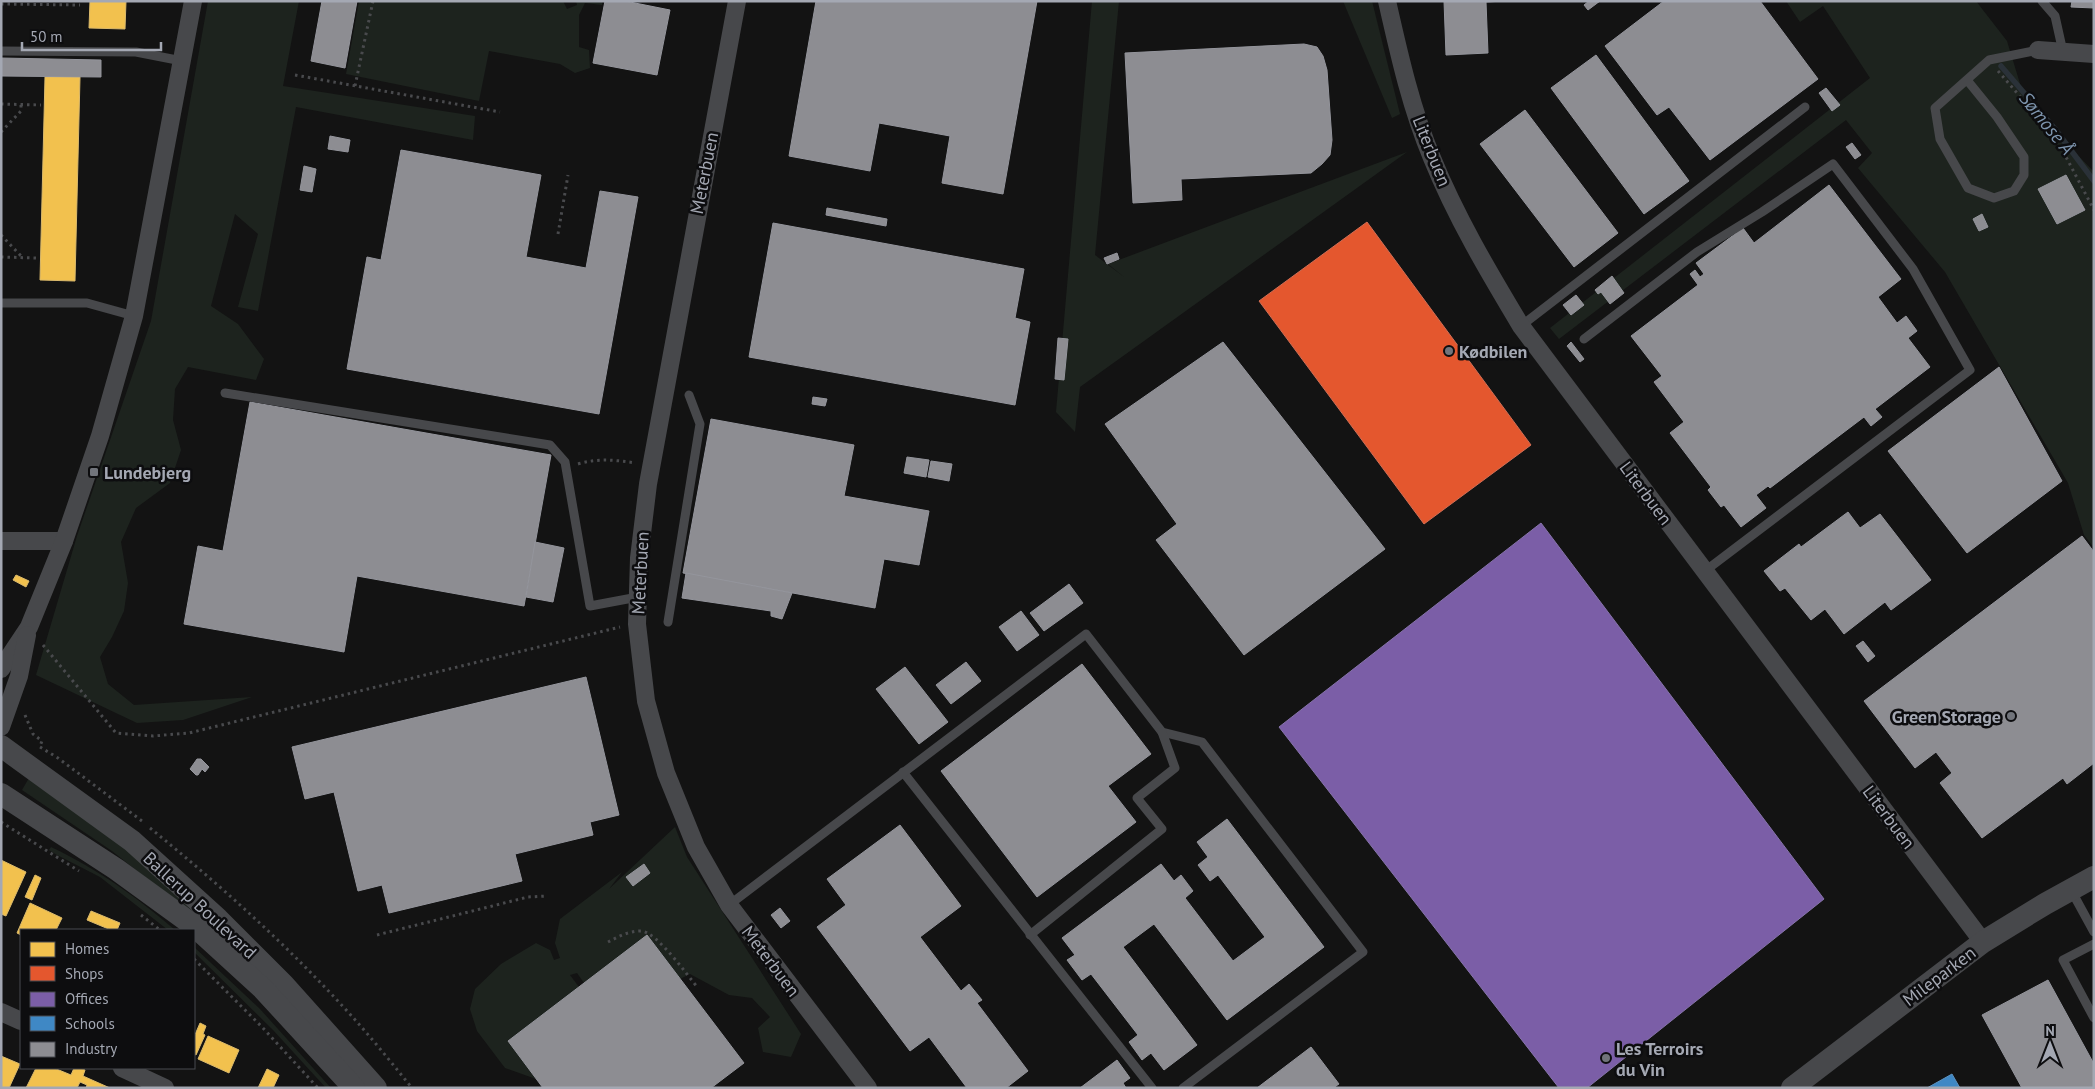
<svg xmlns="http://www.w3.org/2000/svg" width="2095" height="1089" font-family="'PT Sans',sans-serif">
<style>
.green{fill:#1d231e}
.homes{fill:#f2c14e;stroke:#dbba6c}
.shops{fill:#e4572e;stroke:#d16f56}
.offices{fill:#7b5ea7;stroke:#8774ab}
.schools{fill:#3f88c5;stroke:#5d92c0}
.industry{fill:#8d8d92;stroke:#94959c}
.lines{fill:none;stroke-linecap:round;stroke-linejoin:round}
.stream{stroke:#2a3138;stroke-width:5.5}
.path{stroke:#494a4d;stroke-width:3;stroke-dasharray:2.5 4;stroke-linecap:butt}
.service{stroke:#47484b;stroke-width:9}
.minor{stroke:#47484b;stroke-width:18}
.tertiary{stroke:#47484b;stroke-width:22}
.poi-dot{fill:#71747b;stroke:#0d0d0f;stroke-width:2}
.labels{text-anchor:middle;dominant-baseline:central;stroke-width:5;stroke-linejoin:round;paint-order:stroke}
.street-label{font-size:18px;fill:#a4a8b3;stroke:#0d0d0f}
.poi-label{font-size:18px;font-weight:bold;fill:#a4a8b3;stroke:#0d0d0f;text-anchor:start}
.water-label{font-size:19px;font-style:italic;fill:#7d94ad;stroke:#0d0d0f}
</style>
<rect width="100%" height="100%" fill="#131313"/>
<!-- green -->
<g class="green">
<path d="M208,1h91l-16,85 192,30 -2,24 -177,-33 -38,204 -20,-4 20,-73 -23,-20 -24,92 27,18 26,35 -8,21 -68,-13 -13,22 -2,31 8,30 -11,33 -34,25 -15,34 7,41 -4,28 -12,26 -12,20 8,27 26,21 118,-8 -69,23 -46,3 -101,-48 41,-139 74,-215z"/>
<path d="M359,1h204l4,8 10,-4 -1,-4h26v4l-17,-2 -6,12v32l10,3 1,18 -15,5 -15,-9 -71,-13 -10,50 -133,-27z"/>
<path d="M1092,1h27l-24,254 29,22 -16,-13 299,-112 -327,235 -5,45 -19,-20z"/>
<path d="M1343,1h29l28,113 -8,4z"/>
<path d="M1786,1h190l31,40 18,59 69,72v376l-10,-13 -16,-52 -123,-211 -87,-104 14,-15 -26,-33 -287,219 -9,-11 320,-250 -47,-72 -23,16z"/>
<path d="M29,778l84,60 101,86 -24,-11 -78,-62 -90,-61z"/>
<path d="M675,827l12,30 114,177 -10,23 -28,-5 -5,-24 12,-11 -18,-19 -23,-3 -39,-21 -10,5 -33,-43 -63,47 -7,-10 -7,2 9,12 -71,54 28,38 -31,-11 -28,-37 -7,-22 5,-20 26,-25 35,-21 14,7 4,10 6,-2 -5,-15 5,-24 62,-47 -13,17z"/>
<path d="M51,847c48,23 83,48 124,83h-7l-68,-53 -43,-22 -8,-5z"/>
<path d="M194,947l66,62 71,79h-5l-53,-58 -79,-78z"/>
</g>
<!-- homes -->
<g class="homes">
<path d="M90,1h36l-1,28 -36,-1z"/>
<path d="M45,77h35l-5,204 -35,-1z"/>
<path d="M16,575l13,6 -3,6 -13,-7z"/>
<path d="M1,860l25,12 -20,44 -5,-2z"/>
<path d="M35,875l6,3 -9,22 -7,-3z"/>
<path d="M30,903l32,15 -6,12h-35v5l-4,-2z"/>
<path d="M91,911l29,12 -3,7h-6l-24,-10z"/>
<path d="M200,1023l6,3 -3,8 2,1 -9,20 -2,-1v-17z"/>
<path d="M208,1036l31,14 -10,23 -31,-14z"/>
<path d="M1,1056l19,8 -11,24h-8z"/>
<path d="M36,1068h18l17,7 3,-7h6l5,2 -2,6 27,12h-24l1,-3 -7,-3 -3,6h-51z"/>
<path d="M267,1069l12,6 -6,13h-15z"/>
</g>
<!-- shops -->
<path class="shops" d="M1367,222l164,223 -107,79 -165,-223z"/>
<!-- offices -->
<path class="offices" d="M1541,523l283,376 -237,189h-28l-280,-361z"/>
<!-- schools -->
<path class="schools" d="M1952,1074l8,14h-33z"/>
<!-- industry -->
<g class="industry">
<path d="M322,1h35l-12,67 -34,-7z"/>
<path d="M605,1h20l45,9 -13,65 -64,-12z"/>
<path d="M816,1h221l-34,193 -61,-11 8,-47 -71,-13 -9,48 -81,-15z"/>
<path d="M1444,1h60l-18,1 2,51 -42,2z"/>
<path d="M1589,1h11l-12,9 -4,-5z"/>
<path d="M1664,1h96l58,78 -108,81 -41,-53 -12,8 -52,-69z"/>
<path d="M2072,1h22v7l-23,-1z"/>
<path d="M1304,44l13,3 6,9 4,14 5,70 -2,15 -8,9 -11,9 -130,6 1,21 -49,3 -8,-150z"/>
<path d="M1596,55l93,126 -45,33 -93,-126z"/>
<path d="M1,58l100,2v17l-100,-1z"/>
<path d="M1826,88l14,17 -8,6 -13,-18z"/>
<path d="M1525,110l93,123 -44,34 -94,-123z"/>
<path d="M330,136l20,4 -2,12 -20,-3z"/>
<path d="M1852,143l9,12 -6,4 -9,-12z"/>
<path d="M401,150l140,25 -15,82 60,11 14,-77 38,6 -39,217 -252,-45 20,-112 14,3z"/>
<path d="M304,166l12,3 -4,23 -12,-2z"/>
<path d="M2066,175l19,35 -28,14 -19,-35z"/>
<path d="M1829,185l72,94 -23,18 19,26 9,-7 11,15 -9,7 22,29 -55,42 7,8 -11,9 -7,-9 -94,71 -2,-2 -12,9 10,13 -25,19 -17,-22 -3,2 -13,-17 3,-3 -41,-54 14,-11 -30,-40 8,-6 -31,-40 67,-51 -8,-11 5,-4 5,7 4,-3 -8,-11 47,-35 11,15z"/>
<path d="M827,208l60,11 -1,7 -60,-11z"/>
<path d="M1982,214l6,13 -9,4 -6,-12z"/>
<path d="M773,223l251,46 -9,49 15,4 -15,83 -266,-48z"/>
<path d="M1117,253l2,6 -12,5 -3,-6z"/>
<path d="M1612,276l12,17 -14,11 -9,-12 -3,2 -3,-4z"/>
<path d="M1576,295l8,10 -13,10 -8,-10z"/>
<path d="M1058,338l10,1 -4,41 -9,-1z"/>
<path d="M1223,342l162,207 -141,106 -88,-115 21,-16 -72,-100z"/>
<path d="M1571,342l13,17 -4,3 -13,-16z"/>
<path d="M1999,367l63,114 -95,72 -79,-102z"/>
<path d="M813,397l14,2 -2,7 -13,-2z"/>
<path d="M250,402l301,53 -27,151 -167,-30 -13,76 -160,-28 14,-78 25,5z"/>
<path d="M711,419l143,26 -10,51 85,15 -10,54 -35,-6 -9,49 -192,-35z"/>
<path d="M907,457l22,3 -3,17 -22,-4z"/>
<path d="M931,461l21,3 -3,17 -21,-4z"/>
<path d="M1848,512l12,16 20,-14 51,66 -40,30 -6,-8 -41,32 -19,-25 -14,11 -26,-32 -5,3 -16,-20 35,-27 2,3z"/>
<path d="M2082,536l12,16v211l-27,21 -4,-6 -81,60 -42,-55 12,-10 -16,-21 -21,16 -51,-67z"/>
<path d="M535,542l29,6 -11,54 -27,-5z"/>
<path d="M686,573l106,20 -10,26 -11,-3v-5l-89,-13z"/>
<path d="M1069,584l14,19 -39,28 -14,-18z"/>
<path d="M1021,611l18,24 -22,16 -18,-24z"/>
<path d="M1863,641l12,15 -7,6 -12,-16z"/>
<path d="M966,662l15,19 -30,23 -15,-19z"/>
<path d="M1082,664l69,90 -43,32 28,36 -99,75 -96,-126z"/>
<path d="M905,667l43,55 -29,22 -43,-55z"/>
<path d="M586,677l33,138 -29,7 3,13 -78,19 7,27 -133,32 -7,-28 -24,6 -24,-99 -29,7 -13,-52z"/>
<path d="M197,759h4l8,8 -4,5 -3,-3 -4,6h-2l-6,-6z"/>
<path d="M1227,819l97,128 -97,73 -73,-96 -31,23 74,98 -33,25 -13,-17 -9,7 -13,-18 9,-7 -47,-61 -9,6 -15,-20 8,-5 -13,-17 99,-74 13,17 7,-6 12,16 -8,7 48,63 32,-24 -47,-62 -8,6 -12,-16 10,-8 -11,-15z"/>
<path d="M900,825l61,81 -41,31 41,54 8,-7 13,16 -5,3 51,68 -22,17h-39l-38,-51 -19,14 -93,-124 29,-22 -19,-26z"/>
<path d="M644,864l6,9 -17,13 -7,-9z"/>
<path d="M780,908l10,13 -9,7 -10,-13z"/>
<path d="M647,935l97,128 -33,25h-168l-35,-47z"/>
<path d="M2048,980l46,84v24h-72l-40,-73z"/>
<path d="M1311,1047l28,37 -6,4h-76z"/>
<path d="M1117,1060l13,18 -7,5 3,5h-46z"/>
</g>
<g class="lines">
<!-- stream -->
<path class="stream" d="M2001,66l54,63 39,52"/>
<!-- path -->
<g class="path">
<path d="M1,4l79,1"/>
<path d="M1998,71l58,67 38,72"/>
<path d="M295,75l205,37"/>
<path d="M355,86l18,-85"/>
<path d="M1,104l40,1"/>
<path d="M1,132l20,-21v-6"/>
<path d="M558,234l10,-59"/>
<path d="M1,235l21,22"/>
<path d="M1,257l35,1"/>
<path d="M578,464c20,-6 37,-4 58,-1"/>
<path d="M43,645l73,88 37,3 36,-3 431,-106"/>
<path d="M25,715l8,19 9,7 -2,5"/>
<path d="M40,747l18,11 84,63"/>
<path d="M1,822l78,49"/>
<path d="M150,828c70,57 137,117 198,184 22,24 43,50 64,76"/>
<path d="M141,915l19,15"/>
<path d="M377,935l151,-38 19,-1"/>
<path d="M608,942c10,-5 20,-11 33,-11 16,1 46,44 57,57"/>
<path d="M194,959l68,68 56,61"/>
</g>
<!-- service -->
<g class="service">
<path d="M2042,1l13,15 8,36"/>
<path d="M1,51l135,1 46,9"/>
<path d="M1967,80l30,37 27,40v18l-10,16 -20,7 -26,-10 -28,-49 -5,-31 54,-48 49,-10"/>
<path d="M1,303h86l47,13"/>
<path d="M1521,326l284,-219"/>
<path d="M1584,339l113,-87 65,-40 71,-48 80,105 57,101 -265,201"/>
<path d="M225,393l325,52 15,17 25,144 48,-9"/>
<path d="M668,622l32,-198 -11,-29"/>
<path d="M903,772l249,316"/>
<path d="M2071,890l23,42"/>
<path d="M729,905l357,-271 76,98 40,10 161,210 -180,136"/>
<path d="M1030,935l132,-106 -25,-31 38,-30 -13,-36"/>
<path d="M2094,944l-31,16 31,58"/>
</g>
<!-- minor -->
<g class="minor">
<path d="M737,1l-89,483 -9,74 -2,66 9,77 20,72 30,74 33,58 139,183"/>
<path d="M1387,1c12,53 24,107 45,157 24,59 56,113 89,168l462,616"/>
<path d="M2038,50l56,4"/>
<path d="M1,541h63"/>
<path d="M1,669l28,-42 35,-86 36,-105 34,-120 59,-315"/>
<path d="M1,727l18,-51 8,-41"/>
<path d="M1,1012l20,9"/>
<path d="M122,1068l43,20"/>
</g>
<!-- tertiary -->
<g class="tertiary">
<path d="M1,746l131,95 86,78 66,66 92,103"/>
<path d="M1,794l115,75 77,56 70,64 91,99"/>
<path d="M1792,1088l191,-146 62,-38 49,-27"/>
</g>
</g>
<!-- markers -->
<g class="poi-dot">
<circle cx="1449" cy="351" r="5"/>
<rect x="89" y="467" width="10" height="10" rx="2.5"/>
<circle cx="2011" cy="716" r="5"/>
<circle cx="1606" cy="1058" r="5"/>
</g>
<g class="labels">
<!-- street labels -->
<g class="street-label">
<text transform="translate(1432 151) rotate(68)">Literbuen</text>
<text transform="translate(704 173) rotate(-79)">Meterbuen</text>
<text transform="translate(1646 493) rotate(53)">Literbuen</text>
<text transform="translate(640 573) rotate(-87)">Meterbuen</text>
<text transform="translate(1889 817) rotate(53)">Literbuen</text>
<text transform="translate(200 905) rotate(43)">Ballerup Boulevard</text>
<text transform="translate(771 961) rotate(53)">Meterbuen</text>
<text transform="translate(1939 976) rotate(-37)">Mileparken</text>
</g>
<!-- poi labels -->
<g class="poi-label">
<text x="1459" y="351">Kødbilen</text>
<text x="104" y="472">Lundebjerg</text>
<text x="2001" y="716" text-anchor="end">Green Storage</text>
<text x="1616" y="1048">Les Terroirs<tspan x="1616" dy="21">du Vin</tspan></text>
</g>
<!-- water labels -->
<g class="water-label">
<text transform="translate(2047 123) rotate(51)">Sømose Å</text>
</g>
</g>
<!-- border -->
<rect width="2095" height="1089" fill="none" stroke="#a4a8b3" stroke-width="5"/>
<!-- legend -->
<rect x="20" y="929" width="175" height="140" fill="#0d0d0f" stroke="#494b51"/>
<rect x="30" y="942" width="25" height="15" fill="#f2c14e" stroke="#494b51"/>
<text x="65" y="954" font-size="15" fill="#a4a8b3">Homes</text>
<rect x="30" y="966" width="25" height="15" fill="#e4572e" stroke="#494b51"/>
<text x="65" y="979" font-size="15" fill="#a4a8b3">Shops</text>
<rect x="30" y="992" width="25" height="15" fill="#7b5ea7" stroke="#494b51"/>
<text x="65" y="1004" font-size="15" fill="#a4a8b3">Offices</text>
<rect x="30" y="1016" width="25" height="15" fill="#3f88c5" stroke="#494b51"/>
<text x="65" y="1029" font-size="15" fill="#a4a8b3">Schools</text>
<rect x="30" y="1042" width="25" height="15" fill="#8d8d92" stroke="#494b51"/>
<text x="65" y="1054" font-size="15" fill="#a4a8b3">Industry</text>
<!-- north arrow -->
<g transform="translate(2050 1044)" stroke="#0d0d0f" stroke-width="4" paint-order="stroke">
<path d="M0-4L9 19L0 12L-9 19Z" fill="#a4a8b3"/>
<text y="-8" font-size="14" font-weight="bold" text-anchor="middle" fill="#a4a8b3">N</text>
</g>
<!-- scale -->
<path d="M22 42v8h139v-8" fill="none" stroke="#a4a8b3" stroke-width="2.5"/>
<text x="30" y="42" font-size="15" fill="#a4a8b3" stroke="#0d0d0f" stroke-width="4" paint-order="stroke">50 m</text>
</svg>
